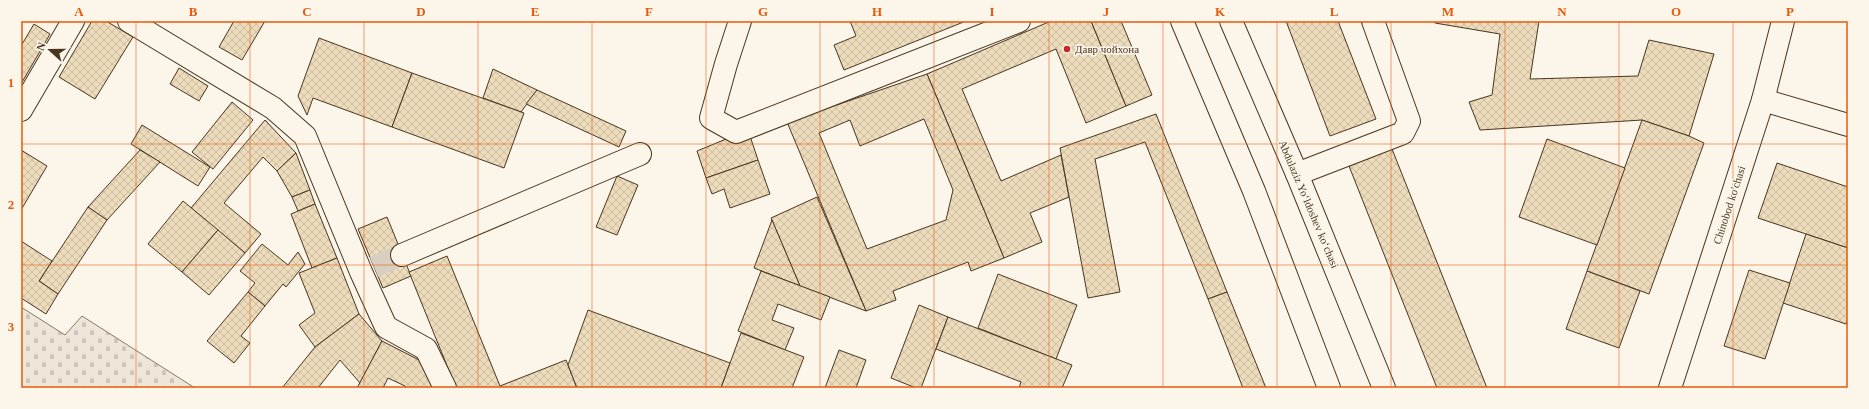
<svg xmlns="http://www.w3.org/2000/svg" width="1869" height="409" font-family="'Times New Roman',serif">
<style>
.cemetery{fill:url(#cemetery-stones);stroke:#887966}
.building{fill:url(#building-cross-hatch);stroke:#4a3520;fill-rule:evenodd}
.lines{fill:none;stroke-linecap:round;stroke-linejoin:round}
.minor-tunnel{stroke:#d8cfc1;stroke-width:22;stroke-dasharray:22 11;stroke-linecap:butt}
.minor-casing{stroke:#4a3520;stroke-width:24}
.major-casing{stroke:#4a3520;stroke-width:24}
.minor{stroke:#fbf6e9;stroke-width:22}
.major{stroke:#fbf6e9;stroke-width:22}
.grid{fill:none;stroke:#e8590c;stroke-width:1;stroke-opacity:0.55}
.poi-dot{fill:#c62828;stroke:#fbf6e9;stroke-width:1.5}
.labels{text-anchor:middle;dominant-baseline:central;stroke-width:3;stroke-linejoin:round;paint-order:stroke}
.poi-label{font-size:11px;fill:#4a3520;stroke:#fbf6e9;text-anchor:start}
.street-label{font-size:11px;fill:#4a3520;stroke:#fbf6e9}
.neatline{fill:none;stroke:#e8590c;stroke-width:1.5}
.grid-label{font-size:13px;text-anchor:middle;font-weight:bold;fill:#e8590c}
</style>
<defs>
<pattern id="cemetery-stones" width="16" height="16" patternUnits="userSpaceOnUse"><rect width="16" height="16" fill="#ede6d9"/><path d="M2 7V4a2 2 0 0 1 4 0v3zM10 15v-3a2 2 0 0 1 4 0v3z" fill="#cdc6ba"/></pattern>
<pattern id="building-cross-hatch" width="8" height="8" patternUnits="userSpaceOnUse"><rect width="8" height="8" fill="#ecdcbc"/><path d="M0 0l8 8M0 8l8-8" fill="none" stroke="#ccbda1"/></pattern>
</defs>
<rect width="100%" height="100%" fill="#fbf6e9"/>
<!-- cemetery -->
<path class="cemetery" d="M21,307l44,28 17,-19 113,72h-174z"/>
<!-- building -->
<g class="building">
<path d="M92,21h14l27,16 -38,62 -36,-22z"/>
<path d="M234,21h31l-23,39 -23,-13z"/>
<path d="M850,21h116l-122,49 -10,-25 22,-9z"/>
<path d="M1051,21h40l35,85 -40,17 -30,-74 -94,40 39,92 60,-26 8,42 -39,16 12,29 -38,16 -77,-184z"/>
<path d="M1091,21h30l31,74 -26,11z"/>
<path d="M1286,21h52l38,98 -46,17z"/>
<path d="M1434,21h105l-9,58 108,-3 11,-36 65,14 -25,82 -47,-16 -162,10 -11,-28 23,-7 8,-61 -65,-11z"/>
<path d="M34,24l16,10 -29,50v-38z"/>
<path d="M319,38l93,35 -20,54 -79,-29 -6,17 -9,-19z"/>
<path d="M179,68l29,18 -9,15 -29,-17z"/>
<path d="M493,69l44,21 -16,22 -38,-14z"/>
<path d="M412,73l112,40 -20,55 -112,-41z"/>
<path d="M927,74l77,184 -33,13 -3,-9 -75,29 3,9 -30,11 -79,-189zM924,119l29,71 -7,30 -79,29 -48,-116 31,-13 10,26z"/>
<path d="M537,90l89,41 -7,16 -93,-43z"/>
<path d="M232,102l21,18 -40,49 -21,-17z"/>
<path d="M1156,114l71,178 -19,7 -63,-157 -50,17 25,133 -32,6 -28,-150z"/>
<path d="M265,120l31,33 -19,18 -14,-14 -39,46 37,31 -16,19 -54,-45z"/>
<path d="M1642,120l47,16 15,7 -55,151 -62,-23z"/>
<path d="M142,125l68,42 -12,19 -67,-42z"/>
<path d="M748,130l10,30 -52,18 -9,-27z"/>
<path d="M1547,139l78,29 -28,77 -78,-28z"/>
<path d="M1392,149l95,239h-50l-88,-222z"/>
<path d="M21,150l26,16 -26,44z"/>
<path d="M140,150l20,12 -53,58 -19,-13z"/>
<path d="M296,153l14,37 -18,7 -15,-26z"/>
<path d="M758,160l12,34 -40,14 -6,-19 -12,5 -6,-16z"/>
<path d="M1777,163l71,24v61l-90,-30z"/>
<path d="M617,176l21,9 -21,50 -21,-8z"/>
<path d="M310,190l5,14 -17,7 -6,-14z"/>
<path d="M817,197l49,114 -66,-25 -29,-68z"/>
<path d="M183,201l35,29 -36,42 -34,-28z"/>
<path d="M315,204l22,54 -25,10 -21,-54z"/>
<path d="M88,207l19,13 -49,74 -19,-13z"/>
<path d="M387,217l24,59 -28,12 -25,-59z"/>
<path d="M772,220l28,66 -46,-18z"/>
<path d="M218,230l27,23 -36,42 -27,-23z"/>
<path d="M1806,234l42,14v70l-2,6 -63,-21z"/>
<path d="M21,241l31,20 -13,20 19,13 -12,20 -25,-16z"/>
<path d="M262,244l26,21 10,-13 7,12 -19,23 -3,-3 -18,22 -17,-14 7,-9 -15,-12z"/>
<path d="M447,256l53,130 66,-26 11,28h-121l-47,-116z"/>
<path d="M337,258l22,56 -44,33 -16,-22 16,-12 -16,-40z"/>
<path d="M1749,270l41,13 -25,76 -41,-13z"/>
<path d="M761,271l69,26 -9,23 -43,-16 -6,16 22,8 -9,22 -47,-19z"/>
<path d="M1587,271l53,20 -21,57 -53,-19z"/>
<path d="M998,274l79,31 -21,54 -78,-31z"/>
<path d="M248,292l17,14 -24,30 9,7 -16,20 -27,-22z"/>
<path d="M1227,292l39,96h-23l-35,-89z"/>
<path d="M919,305l29,12 -27,71h-5l-25,-10z"/>
<path d="M588,310l142,53 -9,25h-144l-9,-23z"/>
<path d="M359,314l23,27 -22,42 -20,-23 -22,28h-36l33,-41z"/>
<path d="M948,317l124,48 -10,23h-43l2,-6 -85,-33z"/>
<path d="M741,333l63,24 -12,31h-71z"/>
<path d="M382,341l41,21 10,26h-28v-2l-17,-8 -5,10h-26z"/>
<path d="M839,350l27,10 -10,28h-31z"/>
</g>
<g class="lines">
<!-- minor-tunnel -->
<path class="minor-tunnel" d="M374,267l28,-12"/>
<!-- minor casing -->
<g class="minor-casing">
<g id="minor">
<path d="M129,21l144,87 32,28 56,136 25,55 40,22 19,39"/>
<path d="M740,21l-14,43 -15,54 25,14 283,-111"/>
<path d="M1763,100l85,25"/>
<path d="M21,110l52,-89"/>
<path d="M1297,174l106,-41 6,-12 -36,-100"/>
<path d="M402,255l238,-101"/>
<path d="M1670,388l93,-288 20,-79"/>
</g>
</g>
<!-- major casing -->
<g class="major-casing">
<g id="major">
<path d="M1182,21l72,170 75,197"/>
<path d="M1231,21l66,153 87,214"/>
</g>
</g>
<!-- minor -->
<use href="#minor" class="minor"/>
<!-- major -->
<use href="#major" class="major"/>
</g>
<!-- grid -->
<path class="grid" d="M136,21v367M250,21v367M364,21v367M478,21v367M592,21v367M706,21v367M820,21v367M934,21v367M1049,21v367M1163,21v367M1277,21v367M1391,21v367M1505,21v367M1619,21v367M1733,21v367M21,144h1827M21,265h1827"/>
<!-- markers -->
<circle class="poi-dot" cx="1067" cy="49" r="4"/>
<g class="labels">
<!-- poi labels -->
<g class="poi-label">
<text x="1075" y="49">Давр чойхона</text>
</g>
<!-- street labels -->
<g class="street-label">
<text transform="translate(1309 204) rotate(67)">Abdulaziz Yoʻldoshev koʻchasi</text>
<text transform="translate(1729 205) rotate(-72)">Chinobod ko'chasi</text>
</g>
</g>
<!-- border -->
<rect width="1869" height="409" fill="none" stroke="#fbf6e9" stroke-width="44"/>
<!-- north arrow -->
<g transform="translate(50 50) rotate(291)" stroke="#fbf6e9" stroke-width="3" paint-order="stroke">
<path d="M0-3L7 15L0 10L-7 15Z" fill="#4a3520"/>
<text y="-6" font-size="11" font-weight="bold" text-anchor="middle" fill="#4a3520">N</text>
</g>
<rect x="22" y="22" width="1825" height="365" class="neatline"/>
<g class="grid-label">
<text x="79" y="16">A</text>
<text x="193" y="16">B</text>
<text x="307" y="16">C</text>
<text x="421" y="16">D</text>
<text x="535" y="16">E</text>
<text x="649" y="16">F</text>
<text x="763" y="16">G</text>
<text x="877" y="16">H</text>
<text x="992" y="16">I</text>
<text x="1106" y="16">J</text>
<text x="1220" y="16">K</text>
<text x="1334" y="16">L</text>
<text x="1448" y="16">M</text>
<text x="1562" y="16">N</text>
<text x="1676" y="16">O</text>
<text x="1790" y="16">P</text>
<text x="11" y="87">1</text>
<text x="11" y="209">2</text>
<text x="11" y="331">3</text>
</g>
</svg>
